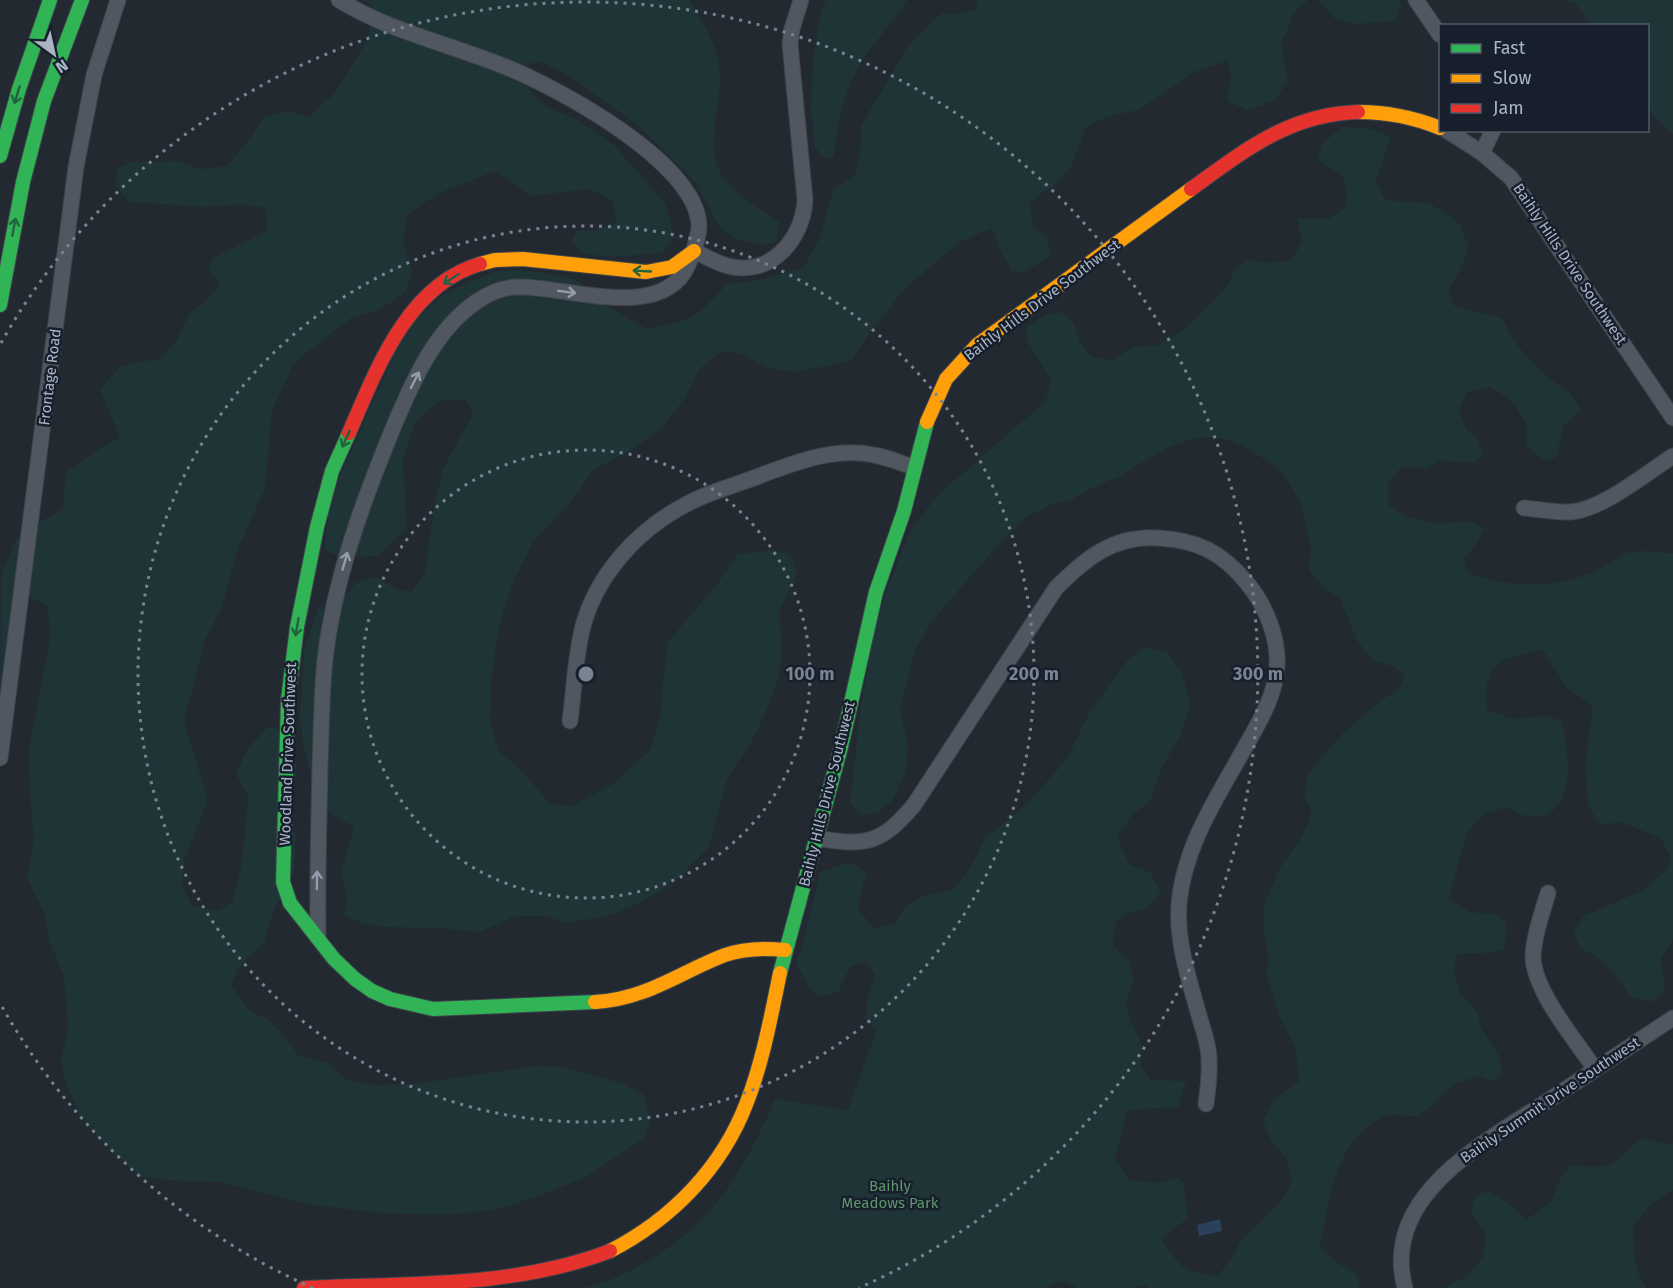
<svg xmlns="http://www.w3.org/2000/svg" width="1673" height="1288" font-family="'Fira Sans',sans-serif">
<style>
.green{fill:#1f3437}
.water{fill:#2b415a}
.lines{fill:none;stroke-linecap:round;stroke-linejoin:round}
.street-casing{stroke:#3e444a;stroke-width:17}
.fast-casing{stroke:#3e444a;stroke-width:16}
.slow-casing{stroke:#3e444a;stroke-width:16}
.jam-casing{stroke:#3e444a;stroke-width:16}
.street{stroke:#515760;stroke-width:15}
.fast{stroke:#30b455;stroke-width:14}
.slow{stroke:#ff9f0a;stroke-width:14}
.jam{stroke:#e5322d;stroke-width:14}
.oneway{stroke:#22623e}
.oneway2{stroke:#939eac}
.ring{fill:none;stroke:#7a8491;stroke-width:3;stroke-dasharray:3 6}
.labels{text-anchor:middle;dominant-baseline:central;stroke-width:5;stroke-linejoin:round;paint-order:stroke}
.street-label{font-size:15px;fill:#a9b5c5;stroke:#161f2b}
.park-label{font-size:15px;fill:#5f976a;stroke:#161f2b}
.centre{fill:#7a8491;stroke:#161f2b;stroke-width:3}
.ring-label{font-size:18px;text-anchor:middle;font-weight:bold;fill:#7a8491;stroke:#161f2b;stroke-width:5;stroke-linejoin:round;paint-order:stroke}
</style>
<rect width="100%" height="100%" fill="#222931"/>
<!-- green -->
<g class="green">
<path d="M366,0h324c13,24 30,48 30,76 0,24 -12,72 -2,92 12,26 40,38 61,54l-2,19 -14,4 -26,-6 -17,-11 -25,-46 -57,-57 -72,-51 -27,-13 -19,7 11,25 16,14 30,13 37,25 51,58 10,34 -13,16 -56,4 -25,-4 -9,-12 5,-10 20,-1 20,-9 -5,-21 -22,-11 -61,7 -16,-14 -18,-11 -58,23 -30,21 -4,25 9,31 -6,21 -25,17 -30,9 -57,45 -22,48 -7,78 -27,59 -16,59 -17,33 -21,81 24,79 -24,61 -2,26 11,19 26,5 13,-9 8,-30 5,-37 3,-39 -12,-22 12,-26 21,-22 23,9 5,34 -6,44 5,23 -2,34 -21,42 -9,31 -25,24 -8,18 19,26 18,8 16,17 15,20 29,7 17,16 29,6 39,-1 122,-18 29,1 60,17 20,11 6,27 -7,17 -57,38 -42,17 -49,16 -52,5 -64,-2 -72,-9 -87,-22 -40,-1 -40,-4 -26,-23 -33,-36 -15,-35 -5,-23 7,-32 -4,-52 -15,-35 -5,-29 -17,-34 7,-40 -4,-42 -1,-47 21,-110 -2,-33 -20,-10 -28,107 1,-128 15,-35 24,-18 23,-13 3,-37 33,-23 21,-11 -20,-49 21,-23 22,-5 16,-1 18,-20 12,-26 16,-13 15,-16 -12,-16 6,-12 53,-26 -2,-23 -23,-4 -37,3 -76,-5 -13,-17 1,-17 15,-6 45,-1 24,8 26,-3 19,-22 17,-26 24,-7 21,6 26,-23 21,-33 13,-23 6,-29z"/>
<path d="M826,0h81c-11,19 -26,34 -39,52 -22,32 -31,66 -34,105l-10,1 -9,-11 -4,-39 2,-46 7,-47z"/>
<path d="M976,0h332l-14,13 -13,31 7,36 -12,20 -29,10 -20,-9 4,-25 -3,-15 -35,11 -24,18 -31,20 -28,6 -24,11 -16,42 -16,16 -24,17 3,24 15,12 2,18 -26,16 -12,-1 -9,-15 -11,-28 -32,14 -56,47 -37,48 -15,24 -56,11 -27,-4 -28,-14 -18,-3 -24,18 -14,29 -23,30 -28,20 -41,22 -23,33 -36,37 -20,40 -14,43 -8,51 -2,45 8,31 23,21 29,32 22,3 39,-21 39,-35 10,-32 7,-75 50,-59 21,-30 34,-4 18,3 7,20 -18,39 3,28 -2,33 -11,31 -16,35 -26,40 -18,68 -26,27 -24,18 -26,14 -26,10 -39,7 -24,-7h-29l-35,16 -41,-4 -52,-1 -26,-4 -17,-8 3,-17 -6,-25 13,-46 -22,-12 -19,-31 -9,-36 -4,-32 4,-66 14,-42 28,-13 10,-12 20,-6 22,13 14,2 13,-20 10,-70 8,-33 30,-55 -7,-14 -27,1 -24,21 -12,37 4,70 -30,27 -37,1 -16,-7 4,-37 14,-42 52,-116 21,-34 28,-26 28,-14 29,-11 42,2 33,7 33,28 39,22 32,-7 21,-10 27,-28c28,-2 52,-8 78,-18l16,-31 12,-46 22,-13 5,-20 1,-30 47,-80 34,-33 12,2 24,-6z"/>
<path d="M1318,0h80l3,5 -5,16 -41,3 -21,-6z"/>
<path d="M1565,0h108v134l-14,-12 -11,-15v-81l-56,-1 -16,-21z"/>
<path d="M1342,127l26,1 23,9 -15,44 9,19 44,3 30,20 10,24 -11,27 -10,16 6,16 48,12 11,21 15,19 18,18 25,18 10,16 -18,16 -6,31 -12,4 -18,-14v-23l-17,-25 -20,-12 -23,5 -8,18 7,19 12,11 5,15 -10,8 -34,-3 -12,8 -21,-1 -9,4 -9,13 1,21 18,12 29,7 34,-3 14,8 -10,18 -10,12 4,14c43,15 89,17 131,-4 9,-4 18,-12 28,-16 16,-5 30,1 46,0v386l-12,20 4,32 -13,11 -21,-5c-16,-24 -25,-37 -51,-49l-6,-14 9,-18 61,-26 22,-20 5,-12 -10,-20 -40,-16 -21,3 -12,-20 -3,-40 8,-59 -26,-18 -25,-39c-9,3 -36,9 -42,13 -13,10 -17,33 -12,48l25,9 33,-3 16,5c7,32 17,102 -35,95 -7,-1 -15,-6 -21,-9l-23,8 -17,20 -17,63 20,14 25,2 12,8 -1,26c-17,9 -31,2 -49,7l-2,17 6,21 18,20 3,15 18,28 3,18 -9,8 -14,-6c-8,3 -19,5 -26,9 -12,9 -21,23 -35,30 -10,4 -23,-3 -32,1 -53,23 -55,82 -66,131l18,16 18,11 5,14h-213l-4,-3 -10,3h-56l-15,-7 -18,7h-462c55,-13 109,-51 142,-96 21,-29 36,-61 50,-93l73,11 28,-79 -10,-11 1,-20 8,-25 -9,-14 -16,6 -12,25 -18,5 -11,-10 -13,-24 6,-16 18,-75 30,-10 17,11 -7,22 -1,15 15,18 21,-4 10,-18 21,-11 26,-5 18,-21 16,-32 40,-32 41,-46 21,-44 41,-57 17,-11 21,5 15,22 9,30 -10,30 -21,37 -10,30 -18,14 -15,22 12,27 21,8 11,21 -17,17 -18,3 -11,10 -2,22 16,16 5,19 -8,21 4,20 12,22 -2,21 10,16 36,1 -8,26 -51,3 -12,50 15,20 31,3 16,-6 6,5 5,36 -27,21c21,29 20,33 57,37l14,-19 9,-17 39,-37 12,-21 -5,-23 -15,-17 -9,-21 10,-20 26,-20 -4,-34 -15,-29 -14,-45 3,-13 -5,-29v-26l16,-37 21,-29 11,-26 -8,-17 4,-22 33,-39 39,-34 19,-12 6,-14 -11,-8 -21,-7 -15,-18 -19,-45 -13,-7 -17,-20 2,-23 -9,-41 -20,-35 -33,-22 -25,-11 -25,-1 -28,9 -28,16 -22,14 -31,13 -17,10 -22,6 -25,12 -28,28 -67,77 -16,28 -15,61 8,31 -2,29 -13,29 -15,12 -15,4 -13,-13 11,-97 11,-63 13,-49 26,-65 28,-35 107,-93 5,-21 -25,-41 1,-12 18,-12 16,-3 13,12 6,18 11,15 21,3 22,-13 22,-1 31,-18 39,-39 9,-20 11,-9 25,3 21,-3 10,-19 -5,-22h32l17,-12c2,-31 -2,-31 -28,-47l4,-16z"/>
<path d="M1643,1138l22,6 8,-1v47l-21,13 -19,23c1,19 0,47 14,62h-201l4,-4 14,-5 19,-22 3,-23 -15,-21 4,-17 14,-5 19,12 18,17 25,-18 10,-25 10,-12c12,2 37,4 47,-5 9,-7 14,-15 25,-22z"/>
</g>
<!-- water -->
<path class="water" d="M1220,1219l2,12 -23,5 -2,-11z"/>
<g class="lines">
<!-- street casing -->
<g class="street-casing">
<g id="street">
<path d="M1416,0l24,35"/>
<path d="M1446,130l36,23 29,25 162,240"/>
<path d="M1482,153l11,-23"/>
<path d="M694,251c11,5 22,12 34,15 43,11 75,-27 77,-66l-15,-156 2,-15 9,-29"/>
<path d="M1524,508c15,1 32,5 47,4 32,-3 74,-38 102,-56"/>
<path d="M570,721c4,-30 5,-61 12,-91 13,-54 56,-101 105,-126 19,-11 43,-17 64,-25 38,-14 81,-33 123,-24 13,2 26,8 39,12"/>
<path d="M0,758l76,-591 18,-92 24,-75"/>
<path d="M817,838c49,9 65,5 97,-33l142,-217c29,-29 57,-53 102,-50 39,2 64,14 89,45 18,21 32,55 30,83 -1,27 -16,53 -29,76 -28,51 -64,102 -69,162 -3,39 11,78 21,115 4,13 9,27 9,40 1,16 -1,30 -3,45"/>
<path d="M1548,893c-6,20 -14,42 -15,63 0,34 43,85 62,113"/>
<path d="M318,938c-1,-58 1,-115 2,-173 2,-46 1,-93 10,-139 12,-69 37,-134 63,-198 19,-45 41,-97 83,-126 13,-9 28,-16 45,-15 47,0 142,35 167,-22 5,-13 11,-27 11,-40 -3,-63 -141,-137 -193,-158 -56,-23 -115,-35 -167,-67"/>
<path d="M1405,1288c-25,-92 79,-145 141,-186 42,-28 85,-56 127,-84"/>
</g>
</g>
<!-- fast casing -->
<g class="fast-casing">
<g id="fast">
<path d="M0,156l19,-67 31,-89"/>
<path d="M0,305l23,-123 21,-81 38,-101"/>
<path d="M349,433l-17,38 -15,56 -20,100 -9,73 -5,182 7,21 44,56 21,20 17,12 18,8 43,10 162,-7"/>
<path d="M780,973l61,-226 35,-155 28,-81 23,-89"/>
</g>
</g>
<!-- slow casing -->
<g class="slow-casing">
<g id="slow">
<path d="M1358,112c29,0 55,5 82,16"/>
<path d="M480,264l15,-4 28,-1 123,13 26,-5 22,-16"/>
<path d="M927,422l19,-43 31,-34 214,-156"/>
<path d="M595,1002c52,-3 85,-30 130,-47 20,-7 40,-7 60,-5"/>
<path d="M610,1251c62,-32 112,-83 137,-149 16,-41 24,-86 33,-129"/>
</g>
</g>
<!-- jam casing -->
<g class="jam-casing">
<g id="jam">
<path d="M1191,189c53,-38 98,-75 167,-77"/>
<path d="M349,433c27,-62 58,-148 131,-169"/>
<path d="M304,1288c102,-5 210,0 306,-37"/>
</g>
</g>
<!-- street -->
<use href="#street" class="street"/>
<!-- fast -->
<use href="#fast" class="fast"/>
<!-- slow -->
<use href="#slow" class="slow"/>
<!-- jam -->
<use href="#jam" class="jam"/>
</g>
<!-- one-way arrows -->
<defs><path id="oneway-shaft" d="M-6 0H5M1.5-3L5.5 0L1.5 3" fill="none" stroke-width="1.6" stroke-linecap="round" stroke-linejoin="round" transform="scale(1.5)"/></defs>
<g class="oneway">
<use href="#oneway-shaft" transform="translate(17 95) rotate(107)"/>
<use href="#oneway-shaft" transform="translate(14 227) rotate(-79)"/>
<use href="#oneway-shaft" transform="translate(642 271) rotate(-177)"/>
<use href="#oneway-shaft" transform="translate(451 279) rotate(148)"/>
<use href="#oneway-shaft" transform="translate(346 439) rotate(114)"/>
<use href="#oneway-shaft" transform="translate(297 627) rotate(100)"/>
</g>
<g class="oneway2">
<use href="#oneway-shaft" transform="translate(567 292) rotate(7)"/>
<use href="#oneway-shaft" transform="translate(415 380) rotate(-63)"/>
<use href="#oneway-shaft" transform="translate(345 561) rotate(-74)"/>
<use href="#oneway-shaft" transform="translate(317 880) rotate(-89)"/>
</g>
<!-- distance rings -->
<g class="ring">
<circle cx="586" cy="674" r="224"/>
<circle cx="586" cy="674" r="448"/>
<path d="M313 1288A672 672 0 0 1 1 1005M1 343A672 672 0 1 1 859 1288"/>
</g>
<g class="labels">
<!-- street labels -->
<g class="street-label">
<text transform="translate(1570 264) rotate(56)">Baihly Hills Drive Southwest</text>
<text transform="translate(1042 300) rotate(-37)">Baihly Hills Drive Southwest</text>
<text transform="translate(50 377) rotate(-83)">Frontage Road</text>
<text transform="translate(288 754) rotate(-88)">Woodland Drive Southwest</text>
<text transform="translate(827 794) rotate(-76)">Baihly Hills Drive Southwest</text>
<text transform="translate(1550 1100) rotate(-34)">Baihly Summit Drive Southwest</text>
</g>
<!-- park labels -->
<g class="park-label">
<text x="890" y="1186">Baihly<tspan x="890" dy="17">Meadows Park</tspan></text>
</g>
</g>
<circle cx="586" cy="674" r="9" class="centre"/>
<g class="ring-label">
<text x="810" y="680">100 m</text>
<text x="1034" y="680">200 m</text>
<text x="1258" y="680">300 m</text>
</g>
<!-- legend -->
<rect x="1439" y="24" width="210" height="108" fill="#161f2b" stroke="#515b69" stroke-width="1.5"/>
<rect x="1451" y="44" width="30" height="9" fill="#30b455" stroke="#515b69" stroke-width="1.5"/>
<text x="1493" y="54" font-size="18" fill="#a9b5c5">Fast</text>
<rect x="1451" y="74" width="30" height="9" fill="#ff9f0a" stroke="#515b69" stroke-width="1.5"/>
<text x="1493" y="84" font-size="18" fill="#a9b5c5">Slow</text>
<rect x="1451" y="104" width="30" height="9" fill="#e5322d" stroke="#515b69" stroke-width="1.5"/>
<text x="1493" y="114" font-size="18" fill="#a9b5c5">Jam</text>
<!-- north arrow -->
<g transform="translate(54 54) rotate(147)" stroke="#161f2b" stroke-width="4.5" paint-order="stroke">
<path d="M0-4.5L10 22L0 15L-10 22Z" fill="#a9b5c5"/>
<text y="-9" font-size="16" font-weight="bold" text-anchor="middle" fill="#a9b5c5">N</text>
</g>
</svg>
